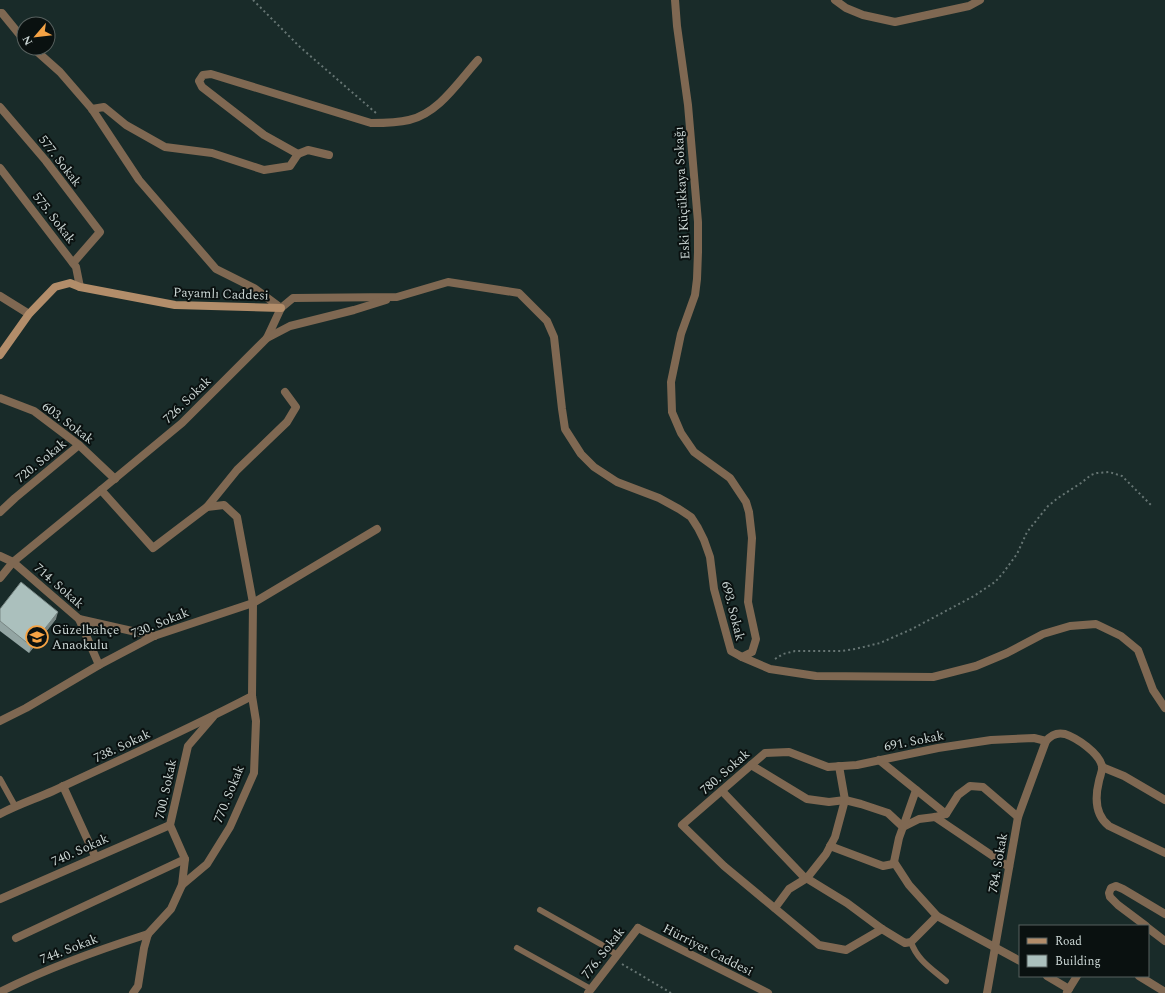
<svg xmlns="http://www.w3.org/2000/svg" width="1165" height="993" font-family="Spectral,serif">
<style>
.lines{fill:none;stroke-linecap:round;stroke-linejoin:round}
.path{stroke:#667573;stroke-width:2;stroke-dasharray:2 3;stroke-linecap:butt}
.service{stroke:#7f6852;stroke-width:6}
.minor{stroke:#7f6852;stroke-width:8}
.tertiary{stroke:#7f6852;stroke-width:8}
.secondary{stroke:#b28d6a;stroke-width:8}
.wall{fill:#93a5a3}
.shaded-wall{fill:#788684}
.building{fill:#abc0bd;stroke:#788684}
.labels{text-anchor:middle;dominant-baseline:central;stroke-width:4;stroke-linejoin:round;paint-order:stroke}
.street-label{font-size:13px;fill:#cbd6d4;stroke:#0a1110}
.poi-label{font-size:13px;fill:#cbd6d4;stroke:#0a1110;text-anchor:start}
</style>
<rect width="100%" height="100%" fill="#192b29"/>
<g class="lines">
<!-- path -->
<g class="path">
<path d="M253,0l47,47 76,66"/>
<path d="M775,659l8,-5 12,-3h47l13,-2 25,-6 32,-14 62,-33 21,-14 8,-9 14,-19 10,-22 21,-26 10,-8 23,-15 10,-8 6,-2 12,-1 13,4 30,30"/>
<path d="M622,964l49,29"/>
</g>
<!-- service -->
<g class="service">
<path d="M0,779l15,27"/>
<path d="M540,910l64,36 13,9"/>
<path d="M911,942c6,18 21,27 35,39"/>
<path d="M517,948l74,41"/>
</g>
<!-- minor -->
<g class="minor">
<path d="M0,13h2l22,27"/>
<path d="M0,107l46,54 54,71 -27,31"/>
<path d="M92,109l12,-2 22,18 39,22 47,6 52,17 26,-4 8,-12 -34,-19 -62,-48 -3,-6 4,-6 8,-1 160,49c13,0 26,0 38,-3 30,-7 49,-38 69,-60"/>
<path d="M298,154l10,-4 21,5"/>
<path d="M0,168l76,99 4,20"/>
<path d="M0,296l29,18"/>
<path d="M0,398l34,13 45,34 36,34"/>
<path d="M101,490l52,58 54,-41 17,-2 13,12 16,86 -1,93 4,25 -2,52 -24,54 -23,37 -25,21"/>
<path d="M207,507l30,-37 50,-48 9,-15 -11,-15"/>
<path d="M0,512l15,-14 64,-53"/>
<path d="M0,556l13,6 66,57 75,17"/>
<path d="M0,578l13,-16 88,-72 81,-67 85,-85 14,-30 -27,-20 -38,-19 -77,-89 -47,-71 -32,-37 -27,-24"/>
<path d="M79,619l20,46"/>
<path d="M742,657l28,12 46,7 117,1 43,-11 31,-13 36,-19 27,-8 26,-2 25,12 17,14 15,40 12,18"/>
<path d="M0,721l26,-13 73,-43 55,-29 99,-33 124,-74"/>
<path d="M879,760l67,54"/>
<path d="M751,765l56,34 22,3 16,-2 16,4 27,9 15,14 -4,11 -5,24 15,23 28,31 83,45"/>
<path d="M1102,767l22,9 41,24"/>
<path d="M63,786l32,70"/>
<path d="M722,791l81,85 44,27 35,26 18,11 5,3 6,-1 26,-26"/>
<path d="M0,814c17,-9 35,-15 53,-23 66,-31 134,-61 199,-95"/>
<path d="M935,817l74,50"/>
<path d="M903,827l16,-8 16,-2 11,-3 12,-19 12,-9 13,1 35,30"/>
<path d="M903,827l13,-37"/>
<path d="M830,846l53,20 10,-2 1,-2"/>
<path d="M0,899l170,-74"/>
<path d="M775,908l14,-19 18,-11 19,-24 9,-17 10,-37 -6,-34"/>
<path d="M1146,926l-28,-21 -8,-8 -1,-4 2,-5 5,-2 7,3 42,25"/>
<path d="M1148,928l17,13"/>
<path d="M882,929l-36,21 -27,-5 -95,-79 -42,-41 83,-72 24,-1 39,15 29,-2 81,-17 53,-8 43,-2 12,3"/>
<path d="M16,938l169,-79"/>
<path d="M1047,976l22,13"/>
<path d="M1139,976l26,16"/>
<path d="M0,992c47,-24 98,-42 148,-58"/>
<path d="M1067,992l10,-16"/>
<path d="M133,993l5,-7 6,-38 4,-14 23,-25 11,-24 3,-26 -15,-34 18,-79 25,-29"/>
<path d="M588,993l50,-65"/>
<path d="M987,993l31,-176 28,-76c5,-6 11,-9 19,-7 12,4 34,19 37,32 1,4 -2,10 -3,15 -4,16 -4,34 10,45l56,27"/>
</g>
<!-- tertiary -->
<g class="tertiary">
<path d="M835,0l11,8 17,7 32,7 74,-16 11,-6"/>
<path d="M281,308l12,-10 104,-1 51,-15 71,11 28,28 7,16 8,72 3,20 16,25 13,13 23,15 42,16 20,11 12,8 7,11 6,12 6,17 4,32 17,62 11,6 10,-5 4,-13 -8,-37 4,-64 -3,-26 -3,-10 -16,-24 -36,-26 -13,-19 -9,-21 -1,-30 10,-48 14,-39 2,-16 1,-27v-30l-10,-117 -11,-79 -2,-26"/>
<path d="M267,338l23,-12 64,-16 32,-10"/>
<path d="M638,928l130,65"/>
</g>
<!-- secondary -->
<path class="secondary" d="M0,355l29,-41 26,-27 15,-4 10,4 95,18 106,3"/>
</g>
<!-- wall -->
<path class="wall" d="M0,609l56,10 -27,34 -29,-22z"/>
<!-- shaded-wall -->
<path class="shaded-wall" d="M58,612l-2,7 -27,34 2,-7z"/>
<!-- building -->
<path class="building" d="M21,582l37,30 -27,34 -31,-25v-12z"/>
<!-- icons -->
<defs>
<g id="school-ring" transform="scale(1.15)"><circle r="9.5" fill="#0a1110" stroke="#f5a345" stroke-width="1.5"/><path d="M0-5L7-2L0 1L-7-2ZM-4 1L0 2.5L4 1V4Q0 6-4 4Z" fill="#f5a345"/></g>
</defs>
<g fill-rule="evenodd">
<use href="#school-ring" x="37" y="637"/>
</g>
<g class="labels">
<!-- street labels -->
<g class="street-label">
<text transform="translate(60 161) rotate(52)">577. Sokak</text>
<text transform="translate(682 193) rotate(-93)">Eski Küçükkaya Sokağı</text>
<text transform="translate(54 218) rotate(52)">575. Sokak</text>
<text transform="translate(221 294) rotate(2)">Payamlı Caddesi</text>
<text transform="translate(187 400) rotate(-44)">726. Sokak</text>
<text transform="translate(68 423) rotate(37)">603. Sokak</text>
<text transform="translate(41 461) rotate(-39)">720. Sokak</text>
<text transform="translate(59 586) rotate(41)">714. Sokak</text>
<text transform="translate(733 611) rotate(76)">693. Sokak</text>
<text transform="translate(160 623) rotate(-22)">730. Sokak</text>
<text transform="translate(914 741) rotate(-11)">691. Sokak</text>
<text transform="translate(122 746) rotate(-25)">738. Sokak</text>
<text transform="translate(725 772) rotate(-41)">780. Sokak</text>
<text transform="translate(166 789) rotate(-78)">700. Sokak</text>
<text transform="translate(229 794) rotate(-68)">770. Sokak</text>
<text transform="translate(80 850) rotate(-24)">740. Sokak</text>
<text transform="translate(998 863) rotate(-80)">784. Sokak</text>
<text transform="translate(69 949) rotate(-21)">744. Sokak</text>
<text transform="translate(708 950) rotate(27)">Hürriyet Caddesi</text>
<text transform="translate(603 953) rotate(-52)">776. Sokak</text>
</g>
<!-- poi labels -->
<g class="poi-label">
<text x="52" y="630">Güzelbahçe<tspan x="52" dy="15">Anaokulu</tspan></text>
</g>
</g>
<!-- legend -->
<rect x="1019" y="925" width="130" height="52" fill="#0a1110" stroke="#57605e"/>
<rect x="1027" y="938" width="20" height="6" fill="#b28d6a" stroke="#57605e"/>
<text x="1055" y="945" font-size="12" fill="#cbd6d4">Road</text>
<rect x="1027" y="955" width="20" height="12" fill="#abc0bd" stroke="#57605e"/>
<text x="1055" y="965" font-size="12" fill="#cbd6d4">Building</text>
<!-- north arrow -->
<g transform="translate(36 36) rotate(242)"><circle r="19" fill="#0a1110" stroke="#57605e"/>
<path d="M0-3L7 15L0 10L-7 15Z" fill="#f5a345"/>
<text y="-6" font-size="11" font-weight="bold" text-anchor="middle" fill="#cbd6d4">N</text>
</g>
</svg>
